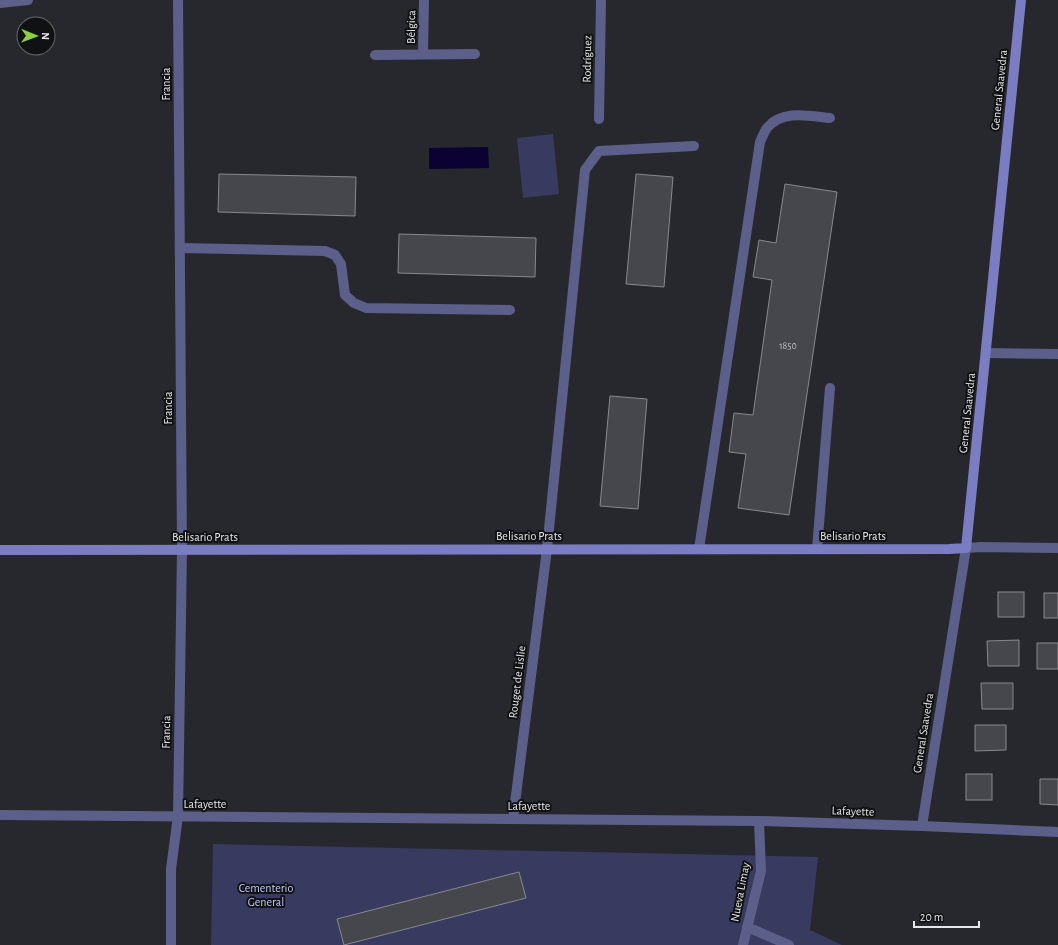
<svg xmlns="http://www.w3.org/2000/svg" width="1058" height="945" font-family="'Alegreya Sans',sans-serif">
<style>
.green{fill:#393a5f}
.water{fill:#0b0133}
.building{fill:#46474d;stroke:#88898f}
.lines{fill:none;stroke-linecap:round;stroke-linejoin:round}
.lane{stroke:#5c5f8a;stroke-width:10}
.street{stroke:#5c5f8a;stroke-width:10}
.secondary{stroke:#7a7dc2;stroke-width:10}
.labels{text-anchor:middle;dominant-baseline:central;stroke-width:4;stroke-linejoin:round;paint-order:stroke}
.number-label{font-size:10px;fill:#bfbfc4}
.street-label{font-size:12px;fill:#e7e7eb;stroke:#101113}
.park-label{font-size:12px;fill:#c5c9fe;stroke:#101113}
</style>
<rect width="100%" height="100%" fill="#27282d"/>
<!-- green -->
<g class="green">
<path d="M553,134l6,60 -36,4 -6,-60z"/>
<path d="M213,844l605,13 -8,73 32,15h-631z"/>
</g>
<!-- water -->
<path class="water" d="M488,147l1,21 -60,1v-21z"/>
<!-- building -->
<g class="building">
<path d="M219,174l137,3 -1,39 -137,-4z"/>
<path d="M636,174l37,3 -9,110 -38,-3z"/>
<path d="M785,184l52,8 -48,323 -51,-7 8,-54 -17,-2 5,-39 19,2 19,-135 -19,-3 6,-37 17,3z"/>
<path d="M399,234l137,4 -1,39 -137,-4z"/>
<path d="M610,396l37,3 -9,110 -38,-3z"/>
<rect x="998" y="592" width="26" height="25"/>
<rect x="1044" y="593" width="14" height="25"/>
<path d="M1019,640v26h-31l-1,-25z"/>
<rect x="1037" y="643" width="21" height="26"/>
<path d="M981,683h32v26h-31z"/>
<path d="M975,725h31v25l-31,1z"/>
<rect x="966" y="774" width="26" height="26"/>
<path d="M1040,779h18v26l-18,-1z"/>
<path d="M519,872l7,26 -182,47 -7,-26z"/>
</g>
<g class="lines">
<!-- lane -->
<g class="lane">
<path d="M180,248l145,3 10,4 6,9 4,31 9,8 12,5 144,2"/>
<path d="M547,549l38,-379 14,-19 95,-5"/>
<path d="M699,549l61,-407c2,-4 4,-10 7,-14 15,-19 43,-12 63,-10"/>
<path d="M817,549l13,-161"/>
<path d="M747,927l42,18"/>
<path d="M171,945v-76l7,-53"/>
<path d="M743,945l18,-74 -2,-50"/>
</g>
<!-- street -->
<g class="street">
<path d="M0,3l28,-3"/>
<path d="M423,54l1,-54"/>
<path d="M375,55l100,-1"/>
<path d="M599,119l2,-119"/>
<path d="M986,353l72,1"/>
<path d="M0,815l759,6 163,5 136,6"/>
<path d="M178,816l4,-266 -4,-550"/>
<path d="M513,819l34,-270"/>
<path d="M922,826l44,-278 15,-1 77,1"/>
</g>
<!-- secondary -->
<path class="secondary" d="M0,550l949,-1 17,-1 55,-548"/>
</g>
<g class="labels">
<!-- number labels -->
<g class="number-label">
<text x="788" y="346">1850</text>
</g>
<!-- street labels -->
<g class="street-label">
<text transform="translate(411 27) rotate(-89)">Bélgica</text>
<text transform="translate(587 59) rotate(-89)">Rodríguez</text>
<text transform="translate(166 84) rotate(-90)">Francia</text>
<text transform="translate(999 90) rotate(-84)">General Saavedra</text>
<text transform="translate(168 408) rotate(-90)">Francia</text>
<text transform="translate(967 413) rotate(-84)">General Saavedra</text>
<text x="529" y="536">Belisario Prats</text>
<text x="853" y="536">Belisario Prats</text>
<text x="205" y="537">Belisario Prats</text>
<text transform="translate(517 682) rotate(-83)">Rouget de Lislie</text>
<text transform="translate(166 732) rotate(-89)">Francia</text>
<text transform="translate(923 733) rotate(-81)">General Saavedra</text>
<text x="205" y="804">Lafayette</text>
<text x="529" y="806">Lafayette</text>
<text transform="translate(853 811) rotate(2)">Lafayette</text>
<text transform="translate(740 892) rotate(-79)">Nueva Limay</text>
</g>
<!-- park labels -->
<g class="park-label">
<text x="266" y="888">Cementerio<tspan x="266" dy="14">General</tspan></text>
</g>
</g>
<!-- north arrow -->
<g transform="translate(36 36) rotate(91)"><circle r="19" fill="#101113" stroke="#666769"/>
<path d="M0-3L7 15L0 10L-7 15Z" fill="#8ece43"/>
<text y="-6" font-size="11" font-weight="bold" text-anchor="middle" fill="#e7e7eb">N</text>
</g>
<!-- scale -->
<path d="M914 921v6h65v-6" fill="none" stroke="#e7e7eb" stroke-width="2"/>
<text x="920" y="921" font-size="12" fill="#e7e7eb" stroke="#101113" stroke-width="3" paint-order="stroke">20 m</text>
</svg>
